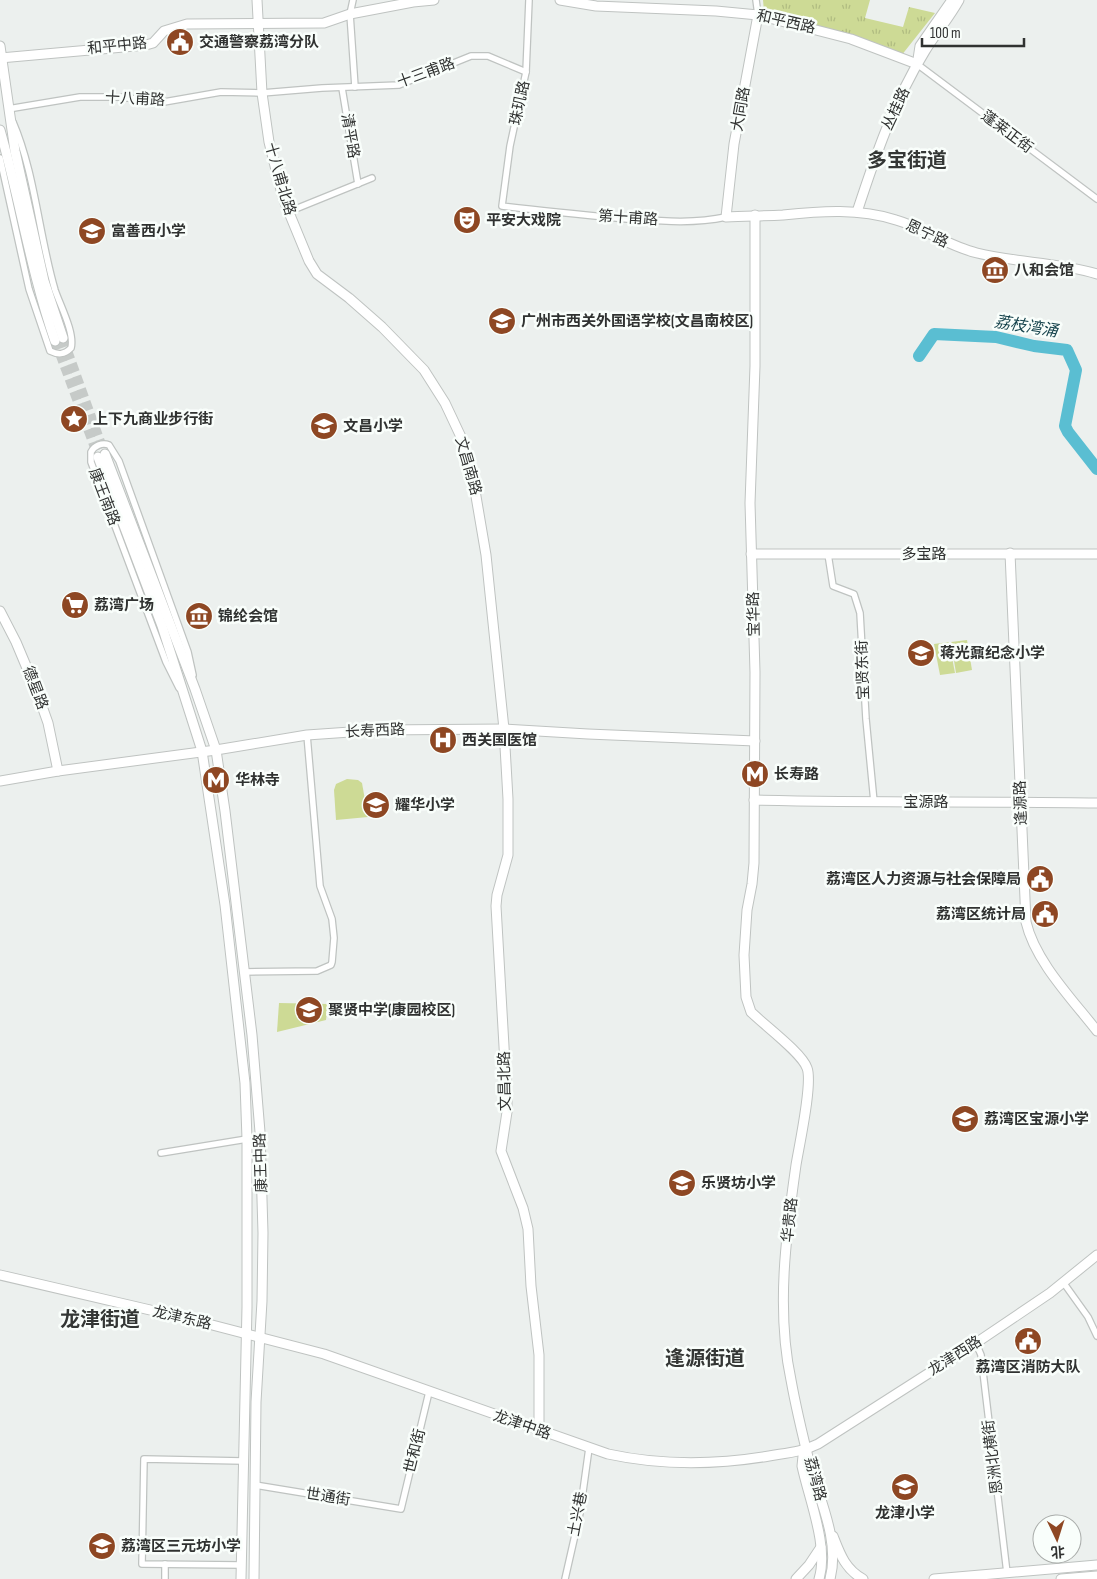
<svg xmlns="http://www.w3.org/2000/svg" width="1097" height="1579" font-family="'Sofia Sans Condensed','Noto Sans SC',sans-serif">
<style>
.park{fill:url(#park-tufts)}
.pitch{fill:#cdda95}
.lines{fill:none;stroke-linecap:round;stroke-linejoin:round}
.river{stroke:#5abed2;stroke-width:12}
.primary-tunnel{stroke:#c6cac8;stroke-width:9;stroke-dasharray:9 4.5;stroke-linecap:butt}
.street-casing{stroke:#bfc3c1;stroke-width:8}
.secondary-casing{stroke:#bfc3c1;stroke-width:11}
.primary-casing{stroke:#bfc3c1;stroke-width:11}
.street{stroke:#fff;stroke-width:5.5}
.secondary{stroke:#fff;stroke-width:9}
.primary{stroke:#fff;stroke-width:9}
.labels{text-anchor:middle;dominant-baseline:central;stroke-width:5;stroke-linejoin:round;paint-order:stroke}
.street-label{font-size:15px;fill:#303231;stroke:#f9fefb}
.poi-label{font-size:15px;font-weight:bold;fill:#303231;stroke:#f9fefb;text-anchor:start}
.water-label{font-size:16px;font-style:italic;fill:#18454e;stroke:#f9fefb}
.district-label{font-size:20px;font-weight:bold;fill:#343735;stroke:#f9fefb}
</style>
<defs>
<pattern id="park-tufts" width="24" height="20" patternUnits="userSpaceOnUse" patternTransform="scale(1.25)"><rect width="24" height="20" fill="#cdda95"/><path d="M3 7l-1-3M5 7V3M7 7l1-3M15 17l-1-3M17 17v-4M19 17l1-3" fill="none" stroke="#b0bc81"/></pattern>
</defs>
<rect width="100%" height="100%" fill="#ecf0ee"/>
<!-- park -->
<path class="park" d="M763,0h107l-5,18 38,9 6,-20 26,6 -34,43 -55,-22 -82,-23z"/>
<!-- pitch -->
<g class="pitch">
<path d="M967,640l5,30 -16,3 -5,-31z"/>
<path d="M949,642l6,31 -15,2 -6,-31z"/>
<path d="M347,779l11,1 4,3 6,34 -32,3 -2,-30 2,-6z"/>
<path d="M279,1003l49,1 -2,16 -49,12z"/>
</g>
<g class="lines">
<!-- river -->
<path class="river" d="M919,356l15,-22 62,3 38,9 33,4 9,20 -11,56 3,6 29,37"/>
<!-- primary-tunnel -->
<g class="primary-tunnel">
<path d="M63,338l42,116"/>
<path d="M55,341l43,116"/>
</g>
<!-- street casing -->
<g class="street-casing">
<g id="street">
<path d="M353,0l-3,14 5,73"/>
<path d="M529,0l-3,72 -16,74 -8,60c41,5 83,9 125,13 33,2 66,5 99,-2"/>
<path d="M756,0l2,15"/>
<path d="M917,64l180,135"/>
<path d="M342,88l16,96"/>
<path d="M8,109l72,-12h39l45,5 57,-10 41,1 60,-5 77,-3 72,-29h17l38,16"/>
<path d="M0,158l29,131 21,62c8,4 14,4 21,-3 4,-15 -11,-43 -16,-58 -16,-54 -20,-117 -42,-168"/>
<path d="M288,212l84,-34"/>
<path d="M828,554l5,32 21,8 6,19 6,106 8,83"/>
<path d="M179,688l-13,-26 -75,-200v-10c3,-6 11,-10 18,-7l10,16 69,191 5,23"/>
<path d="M244,972l73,-1 14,-6 1,-3 2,-24 -2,-19 -12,-33 -13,-151"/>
<path d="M161,1153l86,-14"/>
<path d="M1063,1282l25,35 9,19"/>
<path d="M976,1343l5,12 26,218"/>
<path d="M255,1485l146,24 28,-117"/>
<path d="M165,1564v15"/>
<path d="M241,1565l-99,-1 2,-105 99,2"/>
<path d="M565,1579l15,-66 9,-65"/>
</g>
</g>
<!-- secondary casing -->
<g class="secondary-casing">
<g id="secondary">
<path d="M257,0l5,93 7,49 14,56 26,63 8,13 32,24 33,29 42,43 21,33 16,34 10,30 15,88 18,174 4,70v56l-11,40 -1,11 11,193v13l-6,39 22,57 5,21 3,57 8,69v75"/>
<path d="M560,0l36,6 120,5 42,4 93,24 66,25"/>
<path d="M758,15l-24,129 -8,73c19,-1 38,-1 57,-2 38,-4 76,-7 113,5 28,8 52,26 81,33 40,10 81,9 120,21"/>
<path d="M0,58l146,-13 7,-2 11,-12 23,-7 137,-1 26,-9 63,-12 21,-2"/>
<path d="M918,59l2,-13 32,-46"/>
<path d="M857,212c18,-55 37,-111 68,-161 11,-18 24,-33 34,-51"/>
<path d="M755,215v151l-5,137 5,169 -1,191 -2,21 -5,26 -3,45 2,42 5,15c13,13 51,41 56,56 6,15 -8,78 -11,97 -10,70 -20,145 -5,215 5,28 12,57 19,85 10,35 30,77 20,114"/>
<path d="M1010,553l16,369c9,39 46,77 71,109"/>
<path d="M751,554h346"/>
<path d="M0,611l16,31 21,50 11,31 10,48"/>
<path d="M0,781l58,-10 158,-21 91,-15 72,-5 125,-1 84,5 167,7"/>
<path d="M754,800c115,3 229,1 343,3"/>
<path d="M0,1275l193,45 131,34 284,100c55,12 107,11 161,2 17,-3 33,-4 49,-12l158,-101 74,-50 47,-38"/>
<path d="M807,1450l-4,6 -1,10c7,33 27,81 17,113"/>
<path d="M833,1536c7,18 12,33 30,43"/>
<path d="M796,1579l13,-14 12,-18"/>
</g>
</g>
<!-- primary casing -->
<g class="primary-casing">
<g id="primary">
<path d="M0,46l15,105 29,130 19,57"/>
<path d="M0,130c20,70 31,142 55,211"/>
<path d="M105,454l90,235 21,61 9,61 27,224 8,97 3,101 -1,68 -6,101 -2,177"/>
<path d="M98,457l64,169 40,125 23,154 20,178 2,56v168l-6,272"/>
<path d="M934,1579l163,-14"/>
<path d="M1061,1579l36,-3"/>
</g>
</g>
<!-- street -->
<use href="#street" class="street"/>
<!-- secondary -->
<use href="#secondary" class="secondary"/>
<!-- primary -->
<use href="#primary" class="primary"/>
</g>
<!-- icons -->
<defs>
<g id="civic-disc" transform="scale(1.4375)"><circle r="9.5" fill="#8e4723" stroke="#f9fefb"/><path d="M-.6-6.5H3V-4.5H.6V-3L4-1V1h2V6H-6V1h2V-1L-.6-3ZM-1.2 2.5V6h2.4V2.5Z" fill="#fff"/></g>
<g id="theatre-disc" transform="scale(1.4375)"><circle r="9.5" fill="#8e4723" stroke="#f9fefb"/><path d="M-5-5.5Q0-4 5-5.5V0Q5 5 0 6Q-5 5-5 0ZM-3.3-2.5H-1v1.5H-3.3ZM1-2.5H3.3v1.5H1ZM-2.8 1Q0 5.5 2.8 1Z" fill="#fff"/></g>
<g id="school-disc" transform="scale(1.4375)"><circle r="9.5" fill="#8e4723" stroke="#f9fefb"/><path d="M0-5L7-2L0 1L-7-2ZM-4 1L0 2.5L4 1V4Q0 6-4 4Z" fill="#fff"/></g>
<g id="museum-disc" transform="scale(1.4375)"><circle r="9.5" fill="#8e4723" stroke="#f9fefb"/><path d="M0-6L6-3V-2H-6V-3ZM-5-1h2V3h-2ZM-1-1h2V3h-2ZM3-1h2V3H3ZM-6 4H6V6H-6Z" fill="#fff"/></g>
<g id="sight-disc" transform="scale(1.4375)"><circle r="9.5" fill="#8e4723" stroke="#f9fefb"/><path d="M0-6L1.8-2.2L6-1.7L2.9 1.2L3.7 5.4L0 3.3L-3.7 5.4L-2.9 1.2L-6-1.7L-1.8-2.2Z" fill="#fff"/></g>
<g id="supermarket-disc" transform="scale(1.4375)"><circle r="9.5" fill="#8e4723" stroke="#f9fefb"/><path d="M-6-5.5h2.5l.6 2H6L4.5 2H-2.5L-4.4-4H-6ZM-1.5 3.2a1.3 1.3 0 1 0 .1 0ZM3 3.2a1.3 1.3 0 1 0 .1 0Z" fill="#fff"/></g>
<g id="hospital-disc" transform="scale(1.4375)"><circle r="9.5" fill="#8e4723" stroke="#f9fefb"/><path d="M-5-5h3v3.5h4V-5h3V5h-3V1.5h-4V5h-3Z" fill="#fff"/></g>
<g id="metro-disc" transform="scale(1.4375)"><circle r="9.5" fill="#8e4723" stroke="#f9fefb"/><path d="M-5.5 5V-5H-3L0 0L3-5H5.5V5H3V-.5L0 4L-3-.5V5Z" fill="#fff"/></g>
</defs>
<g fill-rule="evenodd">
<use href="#civic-disc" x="180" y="42"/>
<use href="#theatre-disc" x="467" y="220"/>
<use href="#school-disc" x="92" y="231"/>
<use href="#museum-disc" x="995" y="270"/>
<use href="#school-disc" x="502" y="321"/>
<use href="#sight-disc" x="74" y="419"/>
<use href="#school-disc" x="324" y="426"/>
<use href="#supermarket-disc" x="75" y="605"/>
<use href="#museum-disc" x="199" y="616"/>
<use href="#school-disc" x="921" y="653"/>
<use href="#hospital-disc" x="443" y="740"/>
<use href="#metro-disc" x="755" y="774"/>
<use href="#metro-disc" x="216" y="780"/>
<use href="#school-disc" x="376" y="805"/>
<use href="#civic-disc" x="1040" y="879"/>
<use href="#civic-disc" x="1045" y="914"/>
<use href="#school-disc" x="309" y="1010"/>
<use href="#school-disc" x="965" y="1119"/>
<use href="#school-disc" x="682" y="1183"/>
<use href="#civic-disc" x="1028" y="1341"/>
<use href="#school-disc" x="905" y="1487"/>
<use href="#school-disc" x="102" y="1546"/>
</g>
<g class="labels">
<!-- street labels -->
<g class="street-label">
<text transform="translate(786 22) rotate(13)">和平西路</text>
<text transform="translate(117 46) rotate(-6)">和平中路</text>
<text transform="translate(426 73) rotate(-20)">十三甫路</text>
<text transform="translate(135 99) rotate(3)">十八甫路</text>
<text transform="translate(520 103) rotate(-78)">珠玑路</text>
<text transform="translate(741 109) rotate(-80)">大同路</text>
<text transform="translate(896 109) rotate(-65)">丛桂路</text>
<text transform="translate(1007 132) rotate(37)">蓬莱正街</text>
<text transform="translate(350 136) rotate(80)">清平路</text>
<text transform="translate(280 179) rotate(74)">十八甫北路</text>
<text transform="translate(628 218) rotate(4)">第十甫路</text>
<text transform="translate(927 234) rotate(25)">恩宁路</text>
<text transform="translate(468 466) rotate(74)">文昌南路</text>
<text transform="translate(104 497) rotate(69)">康王南路</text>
<text x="924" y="554">多宝路</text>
<text transform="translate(754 614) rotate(-91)">宝华路</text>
<text transform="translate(863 670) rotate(-92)">宝贤东街</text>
<text transform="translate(35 688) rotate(69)">德星路</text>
<text transform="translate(375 731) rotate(-3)">长寿西路</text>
<text x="926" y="802">宝源路</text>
<text transform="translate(1021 803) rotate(-92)">逢源路</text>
<text transform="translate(505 1081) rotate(-91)">文昌北路</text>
<text transform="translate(261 1163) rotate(-92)">康王中路</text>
<text transform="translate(790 1220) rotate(-84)">华贵路</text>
<text transform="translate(182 1318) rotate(13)">龙津东路</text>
<text transform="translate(955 1356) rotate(-32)">龙津西路</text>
<text transform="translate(522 1425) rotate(19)">龙津中路</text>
<text transform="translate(415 1451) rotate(-76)">世和街</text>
<text transform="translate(993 1457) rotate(-97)">恩洲北横街</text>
<text transform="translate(815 1479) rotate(75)">荔湾路</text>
<text transform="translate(328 1497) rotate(9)">世通街</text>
<text transform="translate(578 1514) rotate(-79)">土兴巷</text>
</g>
<!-- poi labels -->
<g class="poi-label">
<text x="199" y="42">交通警察荔湾分队</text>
<text x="486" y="220">平安大戏院</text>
<text x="111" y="231">富善西小学</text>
<text x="1014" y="270">八和会馆</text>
<text x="521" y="321">广州市西关外国语学校(文昌南校区)</text>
<text x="93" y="419">上下九商业步行街</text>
<text x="343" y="426">文昌小学</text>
<text x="94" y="605">荔湾广场</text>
<text x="218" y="616">锦纶会馆</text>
<text x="940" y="653">蒋光鼐纪念小学</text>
<text x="462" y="740">西关国医馆</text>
<text x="774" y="774">长寿路</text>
<text x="235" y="780">华林寺</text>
<text x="395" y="805">耀华小学</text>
<text x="1021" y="879" text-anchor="end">荔湾区人力资源与社会保障局</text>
<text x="1026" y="914" text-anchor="end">荔湾区统计局</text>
<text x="328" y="1010">聚贤中学(康园校区)</text>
<text x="984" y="1119">荔湾区宝源小学</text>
<text x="701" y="1183">乐贤坊小学</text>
<text x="1028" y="1367" text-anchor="middle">荔湾区消防大队</text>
<text x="905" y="1513" text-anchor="middle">龙津小学</text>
<text x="121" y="1546">荔湾区三元坊小学</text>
</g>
<!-- water labels -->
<g class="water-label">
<text transform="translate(1026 327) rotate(9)">荔枝湾涌</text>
</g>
<!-- district labels -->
<g class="district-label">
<text x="907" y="161">多宝街道</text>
<text x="100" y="1320">龙津街道</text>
<text x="705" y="1359">逢源街道</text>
</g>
</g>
<!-- north arrow -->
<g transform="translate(1057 1539) rotate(176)"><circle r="24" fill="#f9fefb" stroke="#a9acaa"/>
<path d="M0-4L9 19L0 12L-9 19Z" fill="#8e4723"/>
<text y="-8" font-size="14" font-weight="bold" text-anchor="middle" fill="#303231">北</text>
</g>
<!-- scale -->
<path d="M922 38v8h102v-8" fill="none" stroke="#303231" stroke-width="2.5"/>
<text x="930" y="38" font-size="15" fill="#303231" stroke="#f9fefb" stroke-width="4" paint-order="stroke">100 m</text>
</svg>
